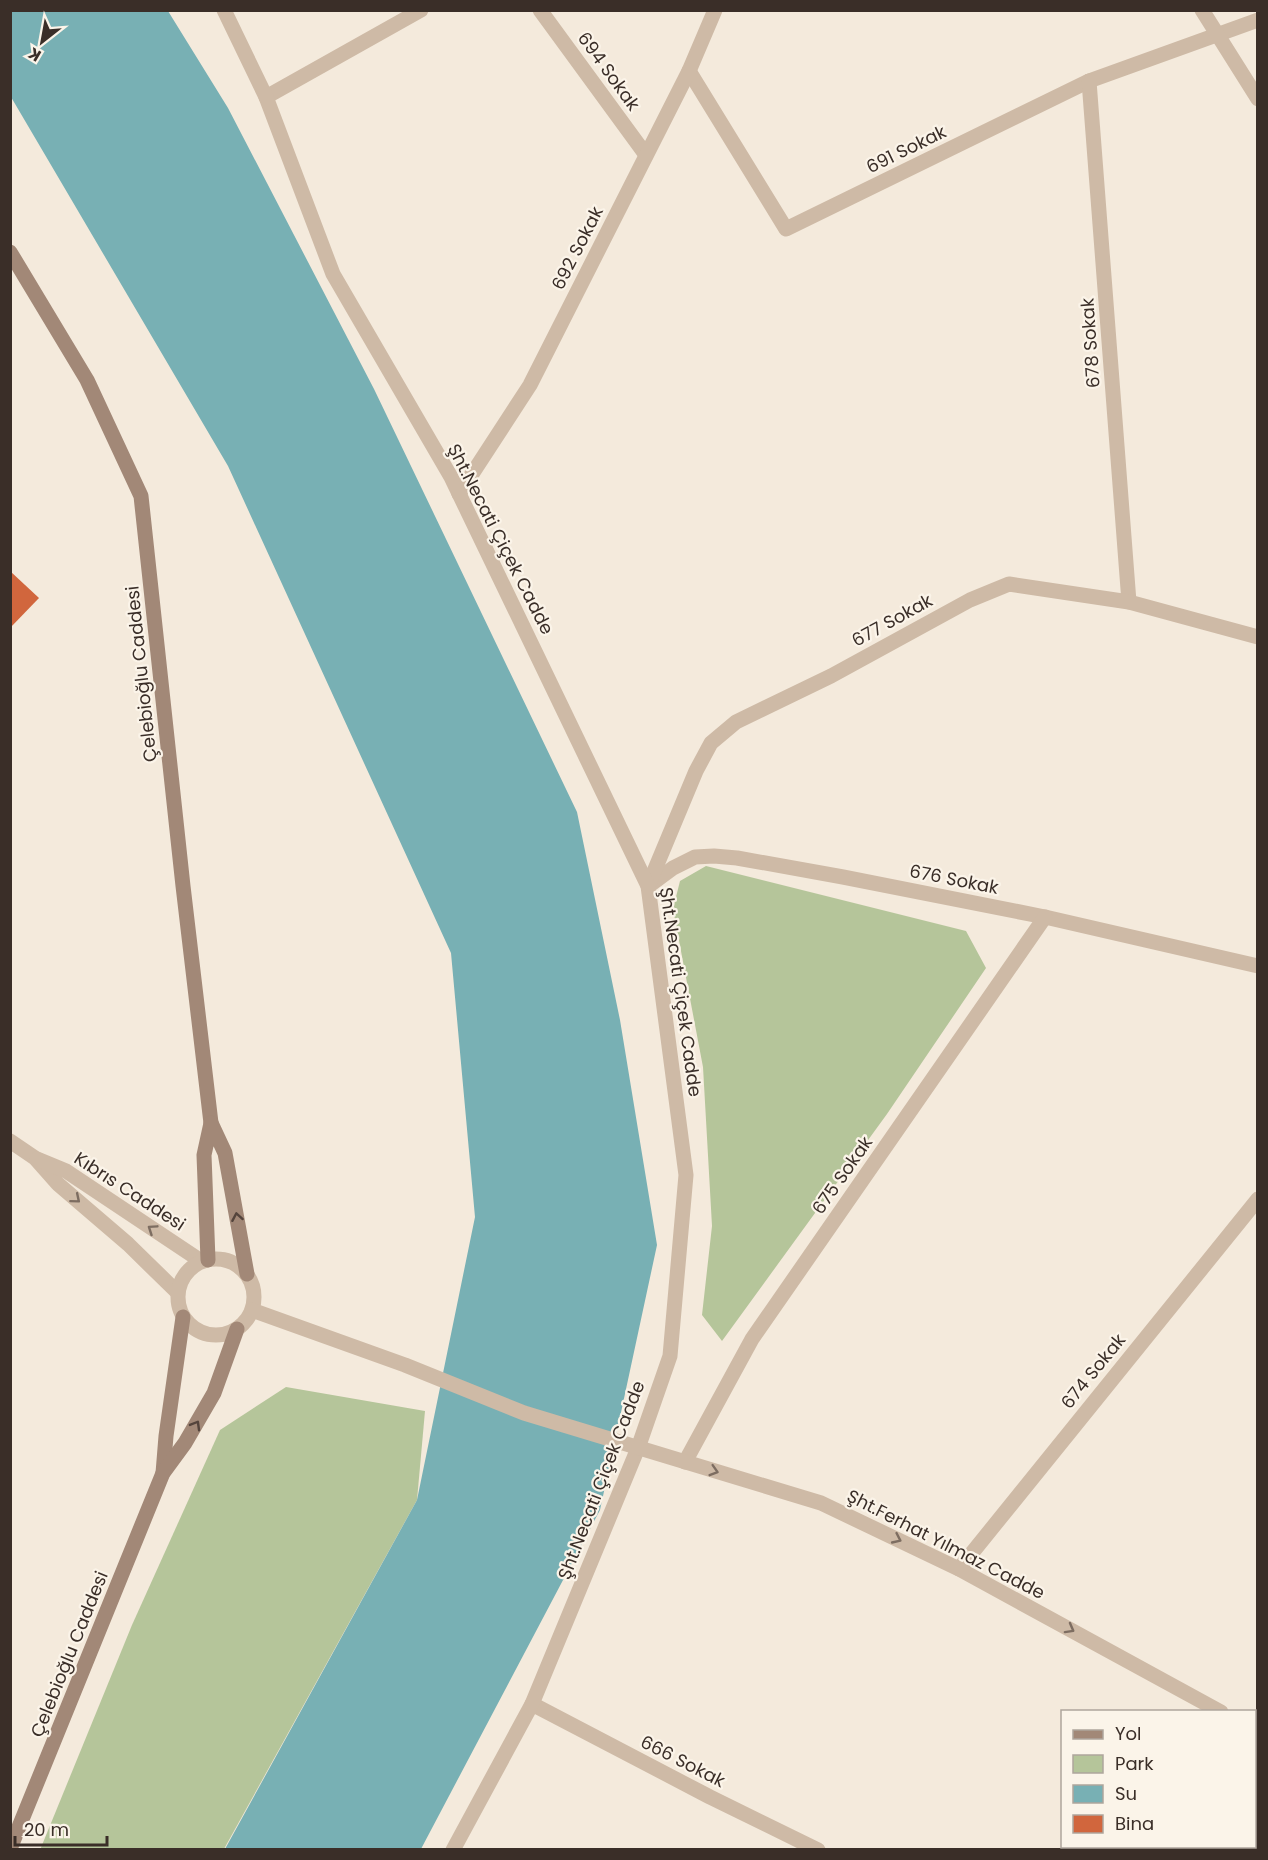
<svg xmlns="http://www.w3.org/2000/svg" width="1268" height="1860" font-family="Poppins,sans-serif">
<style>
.green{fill:#b5c59a}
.water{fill:#78b0b4}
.building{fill:#d1663d}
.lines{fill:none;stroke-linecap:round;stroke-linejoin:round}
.minor{stroke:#cebaa6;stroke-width:15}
.tertiary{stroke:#cebaa6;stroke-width:15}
.secondary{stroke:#a28877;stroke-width:15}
.oneway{stroke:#7d6d61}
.oneway2{stroke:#54443c}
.labels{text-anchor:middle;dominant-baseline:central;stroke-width:4.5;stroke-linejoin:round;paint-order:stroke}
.street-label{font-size:18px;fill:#3a2e28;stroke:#fbf4e9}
</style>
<rect width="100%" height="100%" fill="#f4eadc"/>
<!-- green -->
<g class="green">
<path d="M706,866l260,65 20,37 -99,146 -165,227 -20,-26 10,-89 -9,-159 -30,-158 7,-28z"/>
<path d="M286,1387l139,24 -8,89 -193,349 -184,1 92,-225 88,-195z"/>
</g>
<!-- water -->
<path class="water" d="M10,11h158l60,97 146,281 203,423 43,208 37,225 -57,265 -179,339h-196l192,-349 58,-283 -24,-264 -223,-487 -217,-369z"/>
<!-- building -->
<path class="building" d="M10,571l29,27 -29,30z"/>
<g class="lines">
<!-- minor -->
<g class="minor">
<path d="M540,10l106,145"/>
<path d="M689,71l97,158 303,-148 169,-61"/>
<path d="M1089,81l40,521"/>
<path d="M266,97l155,-87"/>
<path d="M459,494l71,-109 159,-314 26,-61"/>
<path d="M650,885l23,-17 22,-11 19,-1 23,2 106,19 202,40 213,49"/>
<path d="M648,886l48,-115 15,-28 25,-21 95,-46 139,-76 39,-16 120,18 129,35"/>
<path d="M685,1462l67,-123 293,-422"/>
<path d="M959,1569l299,-370"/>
<path d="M532,1704l178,93 108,53"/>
</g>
<!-- tertiary -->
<g class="tertiary">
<path d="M224,10l42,87 67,177 118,203 197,409 38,289 -16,181 -32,92 -106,256 -79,146"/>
<path d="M1202,10l56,89"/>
<path d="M10,1141l25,17 23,26 70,60 49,48"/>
<path d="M37,1159l29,12 135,90"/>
<circle cx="216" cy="1297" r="38"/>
<path d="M252,1310l153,55 119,48 297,90 138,66 262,143"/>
<path d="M1254,1730l4,2"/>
</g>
<!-- secondary -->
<g class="secondary">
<path d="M10,252l77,128 54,116 42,390 28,237"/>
<path d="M208,1260l-4,-105 7,-32 14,30 22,121"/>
<path d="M163,1473l3,-37 17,-119"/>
<path d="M10,1849l153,-376 22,-30 29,-50 23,-64"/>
</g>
</g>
<!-- one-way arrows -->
<defs><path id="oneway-chevron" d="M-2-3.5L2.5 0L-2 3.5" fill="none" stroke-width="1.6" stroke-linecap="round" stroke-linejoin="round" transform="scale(1.5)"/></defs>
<g class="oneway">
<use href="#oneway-chevron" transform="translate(76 1199) rotate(40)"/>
<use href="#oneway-chevron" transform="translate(152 1229) rotate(-146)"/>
<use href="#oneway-chevron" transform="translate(714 1471) rotate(17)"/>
<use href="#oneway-chevron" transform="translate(897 1539) rotate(25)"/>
<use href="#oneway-chevron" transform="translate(1070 1629) rotate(29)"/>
</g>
<g class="oneway2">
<use href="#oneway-chevron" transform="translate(237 1217) rotate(-100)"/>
<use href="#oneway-chevron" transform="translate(196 1425) rotate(-60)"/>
</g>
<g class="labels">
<!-- street labels -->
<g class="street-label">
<text transform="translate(609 71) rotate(54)">694 Sokak</text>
<text transform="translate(906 149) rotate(-26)">691 Sokak</text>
<text transform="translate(577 248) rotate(-63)">692 Sokak</text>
<text transform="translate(1090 343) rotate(-94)">678 Sokak</text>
<text transform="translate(501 539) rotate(63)">Şht.Necati Çiçek Cadde</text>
<text transform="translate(892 620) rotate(-29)">677 Sokak</text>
<text transform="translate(141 674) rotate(-96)">Çelebioğlu Caddesi</text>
<text transform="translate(954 879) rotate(11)">676 Sokak</text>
<text transform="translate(681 992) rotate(82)">Şht.Necati Çiçek Cadde</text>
<text transform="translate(842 1175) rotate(-55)">675 Sokak</text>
<text transform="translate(130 1191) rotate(33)">Kıbrıs Caddesi</text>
<text transform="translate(1093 1371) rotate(-51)">674 Sokak</text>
<text transform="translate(601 1480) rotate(-69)">Şht.Necati Çiçek Cadde</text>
<text transform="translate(946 1544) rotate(27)">Şht.Ferhat Yılmaz Cadde</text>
<text transform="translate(69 1654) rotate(-68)">Çelebioğlu Caddesi</text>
<text transform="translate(683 1761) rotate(27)">666 Sokak</text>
</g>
</g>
<!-- border -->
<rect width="1268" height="1860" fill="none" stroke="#3a2e28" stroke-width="24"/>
<!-- legend -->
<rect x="1061" y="1710" width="195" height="138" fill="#fbf4e9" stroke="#aea59c" stroke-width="1.5"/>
<rect x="1073" y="1730" width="30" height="9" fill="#a28877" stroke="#aea59c" stroke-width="1.5"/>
<text x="1115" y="1740" font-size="18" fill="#3a2e28">Yol</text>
<rect x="1073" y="1755" width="30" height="18" fill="#b5c59a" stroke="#aea59c" stroke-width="1.5"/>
<text x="1115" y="1770" font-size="18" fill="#3a2e28">Park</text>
<rect x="1073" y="1785" width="30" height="18" fill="#78b0b4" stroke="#aea59c" stroke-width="1.5"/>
<text x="1115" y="1800" font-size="18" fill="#3a2e28">Su</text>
<rect x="1073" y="1815" width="30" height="18" fill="#d1663d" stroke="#aea59c" stroke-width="1.5"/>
<text x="1115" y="1830" font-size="18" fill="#3a2e28">Bina</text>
<!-- north arrow -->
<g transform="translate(42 42) rotate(211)" stroke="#fbf4e9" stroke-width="4.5" paint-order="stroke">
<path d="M0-4.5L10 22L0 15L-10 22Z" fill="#3a2e28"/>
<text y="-9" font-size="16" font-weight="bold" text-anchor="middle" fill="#3a2e28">K</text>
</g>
<!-- scale -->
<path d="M15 1836v9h92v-9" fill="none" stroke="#3a2e28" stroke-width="3"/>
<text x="24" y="1836" font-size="18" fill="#3a2e28" stroke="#fbf4e9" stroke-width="4.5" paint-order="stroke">20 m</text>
</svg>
